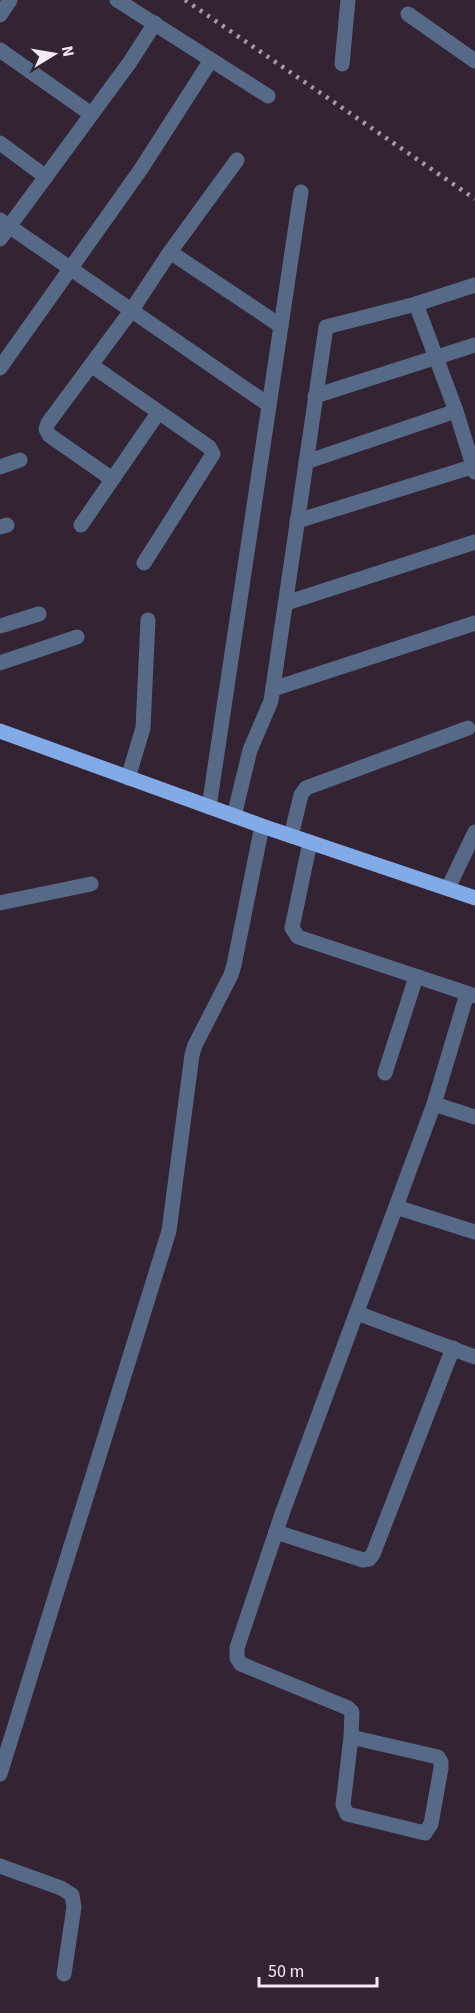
<svg xmlns="http://www.w3.org/2000/svg" width="475" height="2013" font-family="'Source Sans 3',sans-serif">
<style>
.lines{fill:none;stroke-linecap:round;stroke-linejoin:round}
.minor{stroke:#566a87;stroke-width:15}
.major{stroke:#81aae6;stroke-width:15}
.rail{stroke:#a79aa6;stroke-width:4.5;stroke-dasharray:3 6;stroke-linecap:butt}
</style>
<rect width="100%" height="100%" fill="#342333"/>
<g class="lines">
<!-- minor -->
<g class="minor">
<path d="M117,0l151,96"/>
<path d="M408,14l67,47"/>
<path d="M0,15l10,-15"/>
<path d="M0,50l91,64"/>
<path d="M342,64l6,-64"/>
<path d="M0,143l46,34"/>
<path d="M0,220l269,185"/>
<path d="M0,239l130,-177 25,-39"/>
<path d="M170,252l111,74"/>
<path d="M416,304l59,-19"/>
<path d="M91,365l118,82 4,7 -69,109"/>
<path d="M0,368l141,-199 70,-109"/>
<path d="M315,396l160,-51"/>
<path d="M306,462l150,-51"/>
<path d="M0,467l20,-7"/>
<path d="M112,479l-63,-44 -3,-6 2,-6 83,-112 39,-59 67,-92"/>
<path d="M297,521l178,-55"/>
<path d="M81,525l77,-112"/>
<path d="M0,527l7,-2"/>
<path d="M286,603l189,-61"/>
<path d="M0,626l39,-12"/>
<path d="M0,663l77,-26"/>
<path d="M273,689l202,-66"/>
<path d="M128,778l15,-50 5,-108"/>
<path d="M209,807l92,-615"/>
<path d="M234,816l16,-66 21,-49 55,-374 90,-23 40,107 19,61"/>
<path d="M291,836l10,-41 5,-7 162,-60"/>
<path d="M310,842l-18,86 6,9 177,59"/>
<path d="M448,888l27,-56"/>
<path d="M0,903l91,-19"/>
<path d="M385,1073l31,-96"/>
<path d="M434,1104l41,13"/>
<path d="M396,1207l79,25"/>
<path d="M357,1313l118,44"/>
<path d="M276,1532l87,28 6,-1 4,-5 80,-206"/>
<path d="M351,1737l87,20 3,5v6l-10,56 -6,9 -78,-19 -4,-9 8,-68 1,-25 -4,-4 -107,-44 -4,-6v-10l46,-137 151,-407 33,-110"/>
<path d="M0,1774l169,-543 23,-176 3,-10 36,-70 3,-10 28,-139"/>
<path d="M0,1866l61,22 11,7 2,12 -10,67"/>
</g>
<!-- major -->
<path class="major" d="M0,731l262,95 213,72"/>
<!-- rail -->
<path class="rail" d="M185,0l290,199"/>
</g>
<!-- north arrow -->
<g transform="translate(54 54) rotate(79)" stroke="#342333" stroke-width="4.5" paint-order="stroke">
<path d="M0-4.5L10 22L0 15L-10 22Z" fill="#f5eaf4"/>
<text y="-9" font-size="16" font-weight="bold" text-anchor="middle" fill="#f5eaf4">N</text>
</g>
<!-- scale -->
<path d="M259 1977v9h118v-9" fill="none" stroke="#f5eaf4" stroke-width="3"/>
<text x="268" y="1977" font-size="18" fill="#f5eaf4" stroke="#342333" stroke-width="4.5" paint-order="stroke">50 m</text>
</svg>
